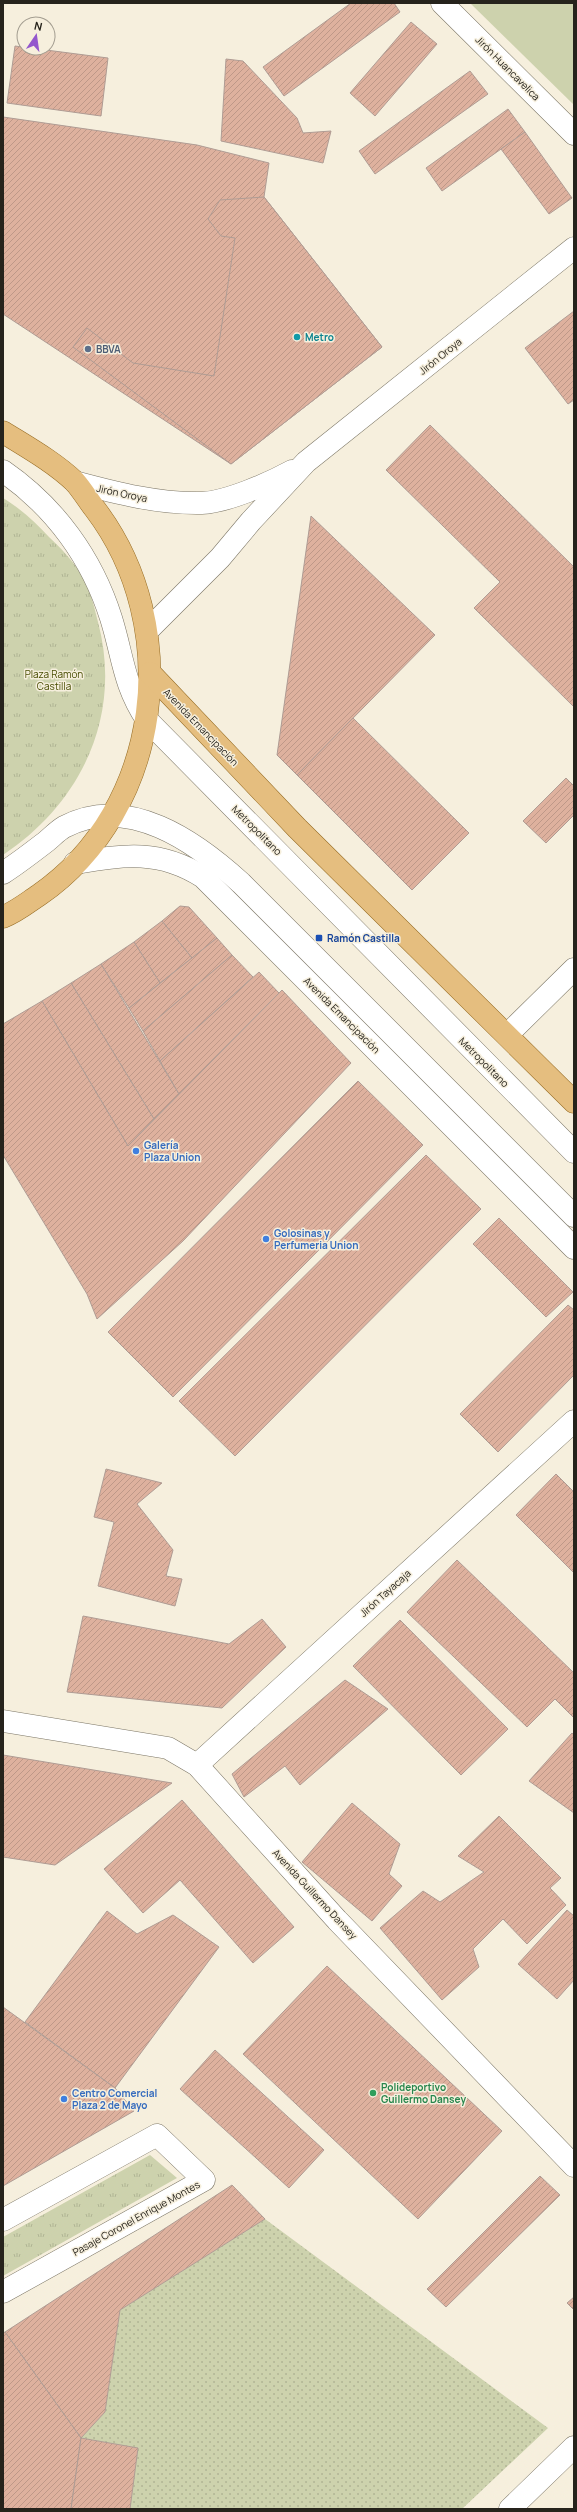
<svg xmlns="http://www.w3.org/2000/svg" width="577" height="2512" font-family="Manrope,sans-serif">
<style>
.grass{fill:url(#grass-dots)}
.park{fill:url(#park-tufts)}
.pitch{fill:#cdd2ad}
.building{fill:url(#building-hatch);stroke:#af9c94}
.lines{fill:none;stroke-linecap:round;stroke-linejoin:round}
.minor-casing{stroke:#7c7666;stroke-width:23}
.major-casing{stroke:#966c24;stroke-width:23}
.minor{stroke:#fff;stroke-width:22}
.major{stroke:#e5be7f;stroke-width:22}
.culture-dot{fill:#0f9aa8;stroke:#f6efdd;stroke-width:1.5}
.service-dot{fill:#5c6f8a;stroke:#f6efdd;stroke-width:1.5}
.transit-dot{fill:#1a4fb4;stroke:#f6efdd;stroke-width:1.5}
.shop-dot{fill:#3f7fe0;stroke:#f6efdd;stroke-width:1.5}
.leisure-dot{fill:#2e9e5b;stroke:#f6efdd;stroke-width:1.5}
.labels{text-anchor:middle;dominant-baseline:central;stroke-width:3;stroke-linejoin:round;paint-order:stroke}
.street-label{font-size:10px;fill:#26231c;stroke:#f6efdd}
.culture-label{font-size:10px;font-weight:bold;fill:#0d838f;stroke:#f6efdd;text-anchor:start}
.service-label{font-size:10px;font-weight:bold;fill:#4e5e75;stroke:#f6efdd;text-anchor:start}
.park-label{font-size:10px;fill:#494e03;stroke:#f6efdd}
.transit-label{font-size:10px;font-weight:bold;fill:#164399;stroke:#f6efdd;text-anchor:start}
.shop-label{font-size:10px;font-weight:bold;fill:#366cbe;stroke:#f6efdd;text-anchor:start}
.leisure-label{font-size:10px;font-weight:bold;fill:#27864d;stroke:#f6efdd;text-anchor:start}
</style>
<defs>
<pattern id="grass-dots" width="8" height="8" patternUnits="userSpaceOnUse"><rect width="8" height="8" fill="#cdd2ad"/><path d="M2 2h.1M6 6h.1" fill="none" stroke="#b0b494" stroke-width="1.8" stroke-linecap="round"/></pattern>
<pattern id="park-tufts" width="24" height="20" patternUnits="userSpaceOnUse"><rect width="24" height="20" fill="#cdd2ad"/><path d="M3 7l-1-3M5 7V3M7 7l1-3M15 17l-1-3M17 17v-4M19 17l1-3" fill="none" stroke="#b0b494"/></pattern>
<pattern id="building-hatch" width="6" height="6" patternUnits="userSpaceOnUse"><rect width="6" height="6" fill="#deb19e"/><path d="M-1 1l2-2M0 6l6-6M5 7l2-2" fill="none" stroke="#be9888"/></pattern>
</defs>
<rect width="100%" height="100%" fill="#f6efdd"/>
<!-- grass -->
<path class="grass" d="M265,2219l283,209 -86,81h-332l8,-61 -57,-10 24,-26 15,-102z"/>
<!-- park -->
<g class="park">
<path d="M3,498c17,10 33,25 46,39 12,11 23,23 32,37 9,14 13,32 17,48 25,94 -17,181 -95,233z"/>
<path d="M150,2155l27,23 -174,98v-39z"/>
</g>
<!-- pitch -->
<path class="pitch" d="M470,3h104v102z"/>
<!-- building -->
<g class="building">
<path d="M351,3h43l6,9 -116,84 -21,-29z"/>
<path d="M411,22l26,22 -62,72 -25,-23z"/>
<path d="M15,46l93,12 -7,58 -94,-13z"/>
<path d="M226,59l17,2 54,57 6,15 28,-2 -8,32 -102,-22z"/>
<path d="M470,71l18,23 -113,80 -16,-23z"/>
<path d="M508,109l17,23 -83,59 -16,-23z"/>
<path d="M3,117l194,28 72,18 -5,34 118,150 -151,117 -228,-150z"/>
<path d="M525,132l47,66 -23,16 -48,-65z"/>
<path d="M264,197l118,150 -151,117 -158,-117 14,-19 46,35 81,13 21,-138 -14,-2 -13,-17 12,-19z"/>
<path d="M574,311v89l-6,4 -43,-56z"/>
<path d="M430,425l144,142v140l-100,-99 26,-26 -114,-112z"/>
<path d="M311,516l124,119 -138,140 -20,-20z"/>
<path d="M353,718l116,115 -57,57 -115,-115z"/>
<path d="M566,778l8,8v29l-28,28 -23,-22z"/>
<path d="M180,906l9,1 28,31 -25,20 -30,-37z"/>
<path d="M162,921l30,37 -32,25 -26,-41z"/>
<path d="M217,938l15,17 -89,76 -14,-23z"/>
<path d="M134,942l26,41 -31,25 -28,-44z"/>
<path d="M232,955l21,22 -93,84 -17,-30z"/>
<path d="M101,964l78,130 -25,25 -83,-136z"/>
<path d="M259,972l20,21 -100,101 -19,-33z"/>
<path d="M71,983l83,136 -26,27 -86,-145z"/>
<path d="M282,990l69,73 -168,178 -86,78 -10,-25 -84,-139v-131l39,-23 86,145z"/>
<path d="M358,1081l65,64 -250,252 -65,-65z"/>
<path d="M426,1155l55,54 -246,247 -56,-55z"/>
<path d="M499,1218l74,74 -27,25 -73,-73z"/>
<path d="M568,1305l6,5v65l-76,77 -38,-38z"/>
<path d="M106,1469l56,14 -25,21 36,46 -7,26 16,3 -7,27 -77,-20 16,-64 -20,-5z"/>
<path d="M556,1474l18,18v81l-58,-58z"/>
<path d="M457,1560l117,113v45l-19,-19 -28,28 -120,-115z"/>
<path d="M83,1616l146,28 33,-25 24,28 -64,61 -155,-16z"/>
<path d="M400,1620l108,109 -47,46 -108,-109z"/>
<path d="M345,1680l43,29 -88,76 -15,-19 -41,31 -12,-23z"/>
<path d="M572,1733l2,2v78l-45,-32z"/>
<path d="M3,1755l169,28 -117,82 -52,-8z"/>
<path d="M182,1800l112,127 -41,36 -73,-83 -37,33 -39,-44z"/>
<path d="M352,1803l48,41 -11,30 13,12 -30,35 -70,-59z"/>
<path d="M499,1816l62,62 -11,10 16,17 -39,39 -24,-25 -30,30 6,18 -37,33 -62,-72 43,-37 17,11 44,-30 -26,-16z"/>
<path d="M567,1910l7,6v64l-17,19 -39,-35z"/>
<path d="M107,1911l30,23 36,-19 46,32 -104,141 -90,-66z"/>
<path d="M327,1966l175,165 -84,88 -175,-165z"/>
<path d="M3,2007l112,81 19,23 -131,75z"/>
<path d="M215,2050l109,100 -35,38 -109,-99z"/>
<path d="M540,2176l20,19 -114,112 -19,-18z"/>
<path d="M232,2185l33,34 -145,91 -15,102 -24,26 -76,-106z"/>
<path d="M574,2297v13l-7,-7z"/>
<path d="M5,2332l76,106 -10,71h-68v-176z"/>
<path d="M81,2438l57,10 -8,61h-59z"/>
</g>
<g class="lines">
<!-- minor casing -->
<g class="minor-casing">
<g id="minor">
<path d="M442,3l132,131"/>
<path d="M3,471c52,36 89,87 108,147 12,38 12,66 36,102l427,432"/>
<path d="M75,482c41,11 84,22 127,21 25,-1 68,-20 90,-32"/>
<path d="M147,631l73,-73 31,-37 55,-59 268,-214"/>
<path d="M75,863c49,-8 84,-14 128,14l371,371"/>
<path d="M3,873c14,-9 27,-19 40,-29 7,-5 14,-13 21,-17 64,-34 132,15 177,56l333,333"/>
<path d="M507,1035l67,-66"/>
<path d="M3,1721l165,27 29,17 140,155 237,246"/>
<path d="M197,1765l377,-344"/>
<path d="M3,2220l154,-85 47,45 -201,112"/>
<path d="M510,2509l64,-62"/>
</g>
</g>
<!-- major casing -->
<g class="major-casing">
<g id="major">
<path d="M3,432c24,15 51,30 72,50 7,8 13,18 20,27 89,117 68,300 -56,386 -12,8 -23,17 -36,22"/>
<path d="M150,673l147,155 277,274"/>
</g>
</g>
<!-- minor -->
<use href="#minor" class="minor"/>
<!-- major -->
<use href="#major" class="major"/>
</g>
<!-- markers -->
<circle class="culture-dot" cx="297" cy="337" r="4"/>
<circle class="service-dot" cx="88" cy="349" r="4"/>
<rect class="transit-dot" x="315" y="934" width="8" height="8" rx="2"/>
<g class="shop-dot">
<circle cx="136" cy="1151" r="4"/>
<circle cx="266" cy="1239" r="4"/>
<circle cx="64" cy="2099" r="4"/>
</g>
<circle class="leisure-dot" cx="373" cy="2093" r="4"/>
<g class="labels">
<!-- street labels -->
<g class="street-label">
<text transform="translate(508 68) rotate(45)">Jirón Huancavelica</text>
<text transform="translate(440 356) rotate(-39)">Jirón Oroya</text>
<text transform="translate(122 493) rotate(12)">Jirón Oroya</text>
<text transform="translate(201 727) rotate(46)">Avenida Emancipación</text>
<text transform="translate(257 830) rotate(45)">Metropolitano</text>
<text transform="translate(342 1015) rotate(45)">Avenida Emancipación</text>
<text transform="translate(484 1062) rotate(45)">Metropolitano</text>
<text transform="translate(385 1593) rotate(-42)">Jirón Tayacaja</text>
<text transform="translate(315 1894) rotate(47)">Avenida Guillermo Dansey</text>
<text transform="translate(136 2218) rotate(-29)">Pasaje Coronel Enrique Montes</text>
</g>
<!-- culture labels -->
<g class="culture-label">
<text x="305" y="337">Metro</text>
</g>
<!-- service labels -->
<g class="service-label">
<text x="96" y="349">BBVA</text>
</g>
<!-- park labels -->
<g class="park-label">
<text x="54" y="674">Plaza Ramón<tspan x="54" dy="12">Castilla</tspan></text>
</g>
<!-- transit labels -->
<g class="transit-label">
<text x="327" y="938">Ramón Castilla</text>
</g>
<!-- shop labels -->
<g class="shop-label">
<text x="144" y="1145">Galería<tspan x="144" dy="12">Plaza Union</tspan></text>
<text x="274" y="1233">Golosinas y<tspan x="274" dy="12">Perfumeria Union</tspan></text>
<text x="72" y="2093">Centro Comercial<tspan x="72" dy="12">Plaza 2 de Mayo</tspan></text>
</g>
<!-- leisure labels -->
<g class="leisure-label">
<text x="381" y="2087">Polideportivo<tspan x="381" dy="12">Guillermo Dansey</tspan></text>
</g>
</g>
<!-- border -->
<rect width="577" height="2512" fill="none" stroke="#26231c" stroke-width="8"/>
<!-- north arrow -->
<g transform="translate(36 36) rotate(13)"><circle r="19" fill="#f6efdd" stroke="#a39d90"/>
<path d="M0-3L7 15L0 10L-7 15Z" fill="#9357cd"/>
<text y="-6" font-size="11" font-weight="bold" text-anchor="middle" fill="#26231c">N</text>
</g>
</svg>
